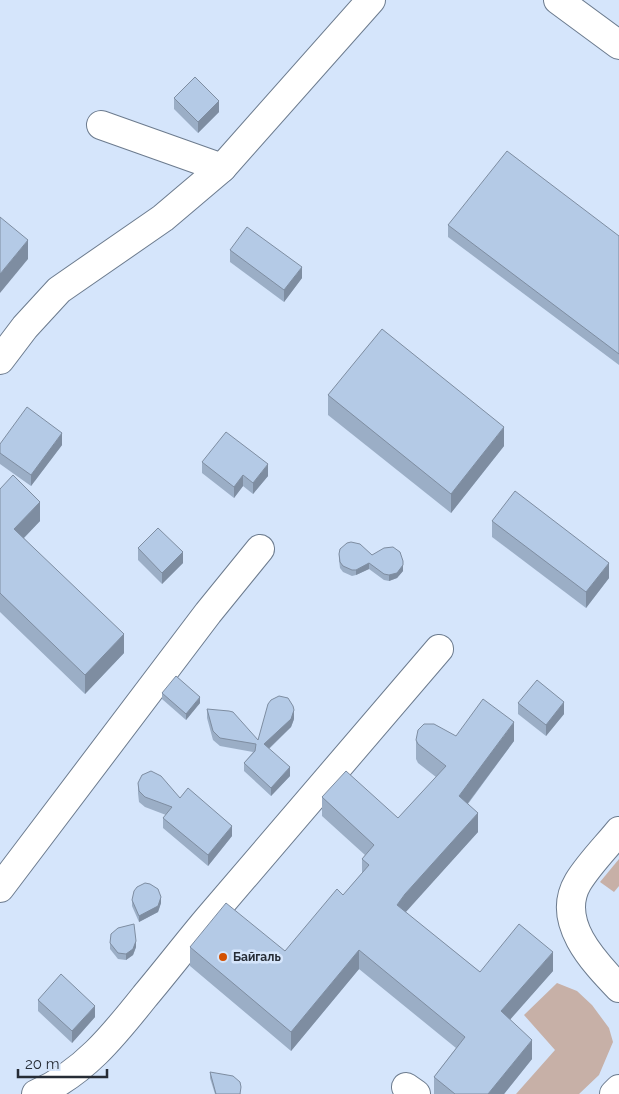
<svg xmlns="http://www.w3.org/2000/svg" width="619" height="1094" font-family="Raleway,sans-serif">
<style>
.green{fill:#c7b0a7}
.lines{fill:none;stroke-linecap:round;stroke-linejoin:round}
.minor-casing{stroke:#6c7b8e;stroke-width:30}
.minor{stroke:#fff;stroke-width:28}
.wall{fill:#9baec6}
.shaded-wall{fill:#7e8da1}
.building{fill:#b4cae6;stroke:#7e8da1}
.poi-dot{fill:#d35000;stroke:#d5e5fb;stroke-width:2}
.labels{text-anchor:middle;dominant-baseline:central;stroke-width:5;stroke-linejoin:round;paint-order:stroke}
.poi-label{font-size:12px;font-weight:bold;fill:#262c35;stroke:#d5e5fb;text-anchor:start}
</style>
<rect width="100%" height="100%" fill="#d5e5fb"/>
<!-- green -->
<g class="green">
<path d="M619,859v27l-5,6 -14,-10z"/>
<path d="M557,983l20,8 15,14 17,23 4,14 -14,33 -20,19h-63l39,-44 -31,-35z"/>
</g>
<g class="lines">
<!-- minor casing -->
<g class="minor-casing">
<g id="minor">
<path d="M558,0l61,45"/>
<path d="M101,125l121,43 149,-168"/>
<path d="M0,360l25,-33 34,-37 104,-72 59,-50"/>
<path d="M619,831c-13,16 -30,33 -41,51 -23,39 15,79 41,106"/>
<path d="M0,888l208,-275 52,-64"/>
<path d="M406,1087l10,7"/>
<path d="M36,1094c47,-20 78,-59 109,-98 21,-25 41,-51 62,-76 77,-91 155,-181 232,-271"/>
<path d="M614,1094l5,-5"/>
</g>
</g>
<!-- minor -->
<use href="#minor" class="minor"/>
</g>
<!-- wall -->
<g class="wall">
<path d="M174,98l45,14 -21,21 -24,-24z"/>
<path d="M448,225l171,11v129l-171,-128z"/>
<path d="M230,250l72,28 -18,24 -54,-40z"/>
<path d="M328,395l176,51 -53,67 -123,-98z"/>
<path d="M0,444l62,1 -31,41 -31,-22z"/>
<path d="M202,462l66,14 -15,18 -10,-8 -9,12 -32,-25z"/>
<path d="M0,489l40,32 -16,17 100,115 -39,41 -85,-82z"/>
<path d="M492,521l117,57 -23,30 -94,-71z"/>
<path d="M138,548l45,15 -21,21 -24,-24z"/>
<path d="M339,554l64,17 -6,7 -8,3 -5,-1 -15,-11 -13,6 -4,1 -9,-4 -3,-4 -1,-8z"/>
<path d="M162,693l38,10 -14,17 -24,-21z"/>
<path d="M518,703l46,11 -18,22 -28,-22z"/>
<path d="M207,709l51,31 36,-21 -3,8 -22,22 21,27 -19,20 -27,-25v-8l9,-11 -33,-6 -7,-6 -6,-22z"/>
<path d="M456,736l58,5 -46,63 10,28 -73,80 75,60 73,-1 -43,48 22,40 -28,35h-70v-17l22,-29 -97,-79 -68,82 -101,-85v-19l95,4 58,-56 19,-22v-14l3,-4 -43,-39v-19l76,21 38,-41 -18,-14 -2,-4v-19z"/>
<path d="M138,783l42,15 52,38 -24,30 -45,-38v-10l3,-3 -21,-8 -6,-5 -1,-9z"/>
<path d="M132,900l29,3 -3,9 -19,10 -7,-16z"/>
<path d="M110,943l26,4 -3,8 -7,5 -8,-1 -8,-10z"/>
<path d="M38,1000l57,17 -23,26 -34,-32z"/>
<path d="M210,1072l31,22h-26l-5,-16z"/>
</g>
<!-- shaded-wall -->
<g class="shaded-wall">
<path d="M219,101v11l-21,21v-11z"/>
<path d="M28,240v19l-28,34v-19z"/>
<path d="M302,267v11l-18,24v-12z"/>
<path d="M504,427v19l-53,67v-19z"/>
<path d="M62,433v12l-31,41v-11z"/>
<path d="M268,464v12l-15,18v-11z"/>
<path d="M243,475v11l-9,12v-11z"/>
<path d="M40,502v19l-26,27v-19z"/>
<path d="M183,552v11l-21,21v-11z"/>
<path d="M403,561v10l-6,7 -8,3v-6z"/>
<path d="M369,563v6l-13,6v-5z"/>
<path d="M609,563v15l-23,30v-16z"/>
<path d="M124,634v19l-39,41v-19z"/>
<path d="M200,697v6l-14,17v-6z"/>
<path d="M564,702v12l-18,22v-11z"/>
<path d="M294,710v9l-3,8 -27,26v-9z"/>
<path d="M514,722v19l-55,74v-19z"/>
<path d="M290,767v9l-19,20v-8z"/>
<path d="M478,813v19l-73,81 -8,-8 8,-11z"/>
<path d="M232,826v10l-24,30v-11z"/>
<path d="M161,897v6l-3,9 -19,10v-6z"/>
<path d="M136,941v6l-3,8 -7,5v-6z"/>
<path d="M359,950v19l-68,82v-19z"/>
<path d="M553,952v19l-52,59v-19z"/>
<path d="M95,1006v11l-23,26v-12z"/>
<path d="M532,1040v19l-28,35h-16z"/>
</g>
<!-- building -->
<g class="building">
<path d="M195,77l24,24 -21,21 -24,-24z"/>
<path d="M507,151l112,85v118l-171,-129z"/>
<path d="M0,217l28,23 -28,34z"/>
<path d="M247,227l55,40 -18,23 -54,-40z"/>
<path d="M382,329l122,98 -53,67 -123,-99z"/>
<path d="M27,407l35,26 -31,42 -31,-22v-9z"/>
<path d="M226,432l42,32 -15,19 -10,-8 -9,12 -32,-25z"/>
<path d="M13,475l27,27 -26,27 110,105 -39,41 -85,-82v-104z"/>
<path d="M515,491l94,72 -23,29 -94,-71z"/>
<path d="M158,528l25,24 -21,21 -24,-25z"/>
<path d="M351,542l9,2 12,11 12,-7 9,-1 7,5 3,9v4l-6,8 -8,2 -5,-1 -15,-11 -13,7h-4l-9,-4 -3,-4 -1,-8 1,-5 7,-6z"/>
<path d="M176,676l24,21 -14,17 -24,-21z"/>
<path d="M537,680l27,22 -18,23 -28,-22z"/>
<path d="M279,696l9,2 5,8 1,4 -3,9 -27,25 26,23 -19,21 -27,-25 11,-12 1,-7 -36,-6 -7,-7 -6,-22 22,2 4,1 25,28 10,-36 3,-4z"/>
<path d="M483,699l31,23 -55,74 19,17 -73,81 -8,11 83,67 39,-48 34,28 -52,59 31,29 -44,54h-33l-21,-17 31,-40 -106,-87 -68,82 -101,-85 36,-44 59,48 52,-62 6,6 26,-30 -7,-6 12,-14 -52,-48 24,-26 52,47 48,-52 -28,-22 -2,-4 2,-10 6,-6h10l22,12z"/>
<path d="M151,771l10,5 19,22 8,-10 44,38 -24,29 -45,-37 9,-11 -27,-10 -6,-6 -1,-8 4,-8z"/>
<path d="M145,883l5,1 8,5 3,8 -3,9 -19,10 -7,-16 2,-9 3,-4z"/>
<path d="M134,924l2,17 -3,8 -7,5 -8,-1 -8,-10 1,-9 7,-6z"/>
<path d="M61,974l34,32 -23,25 -34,-31z"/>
<path d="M210,1072l23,4 7,6 1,5 -1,7h-24z"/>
</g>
<!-- markers -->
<circle class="poi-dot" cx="223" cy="957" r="5"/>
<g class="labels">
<!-- poi labels -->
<g class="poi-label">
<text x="233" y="957">Байгаль</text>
</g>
</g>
<!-- scale -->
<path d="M18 1069v8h89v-8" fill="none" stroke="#262c35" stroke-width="2.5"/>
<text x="25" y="1069" font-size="15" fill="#262c35" stroke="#d5e5fb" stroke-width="4" paint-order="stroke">20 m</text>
</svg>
